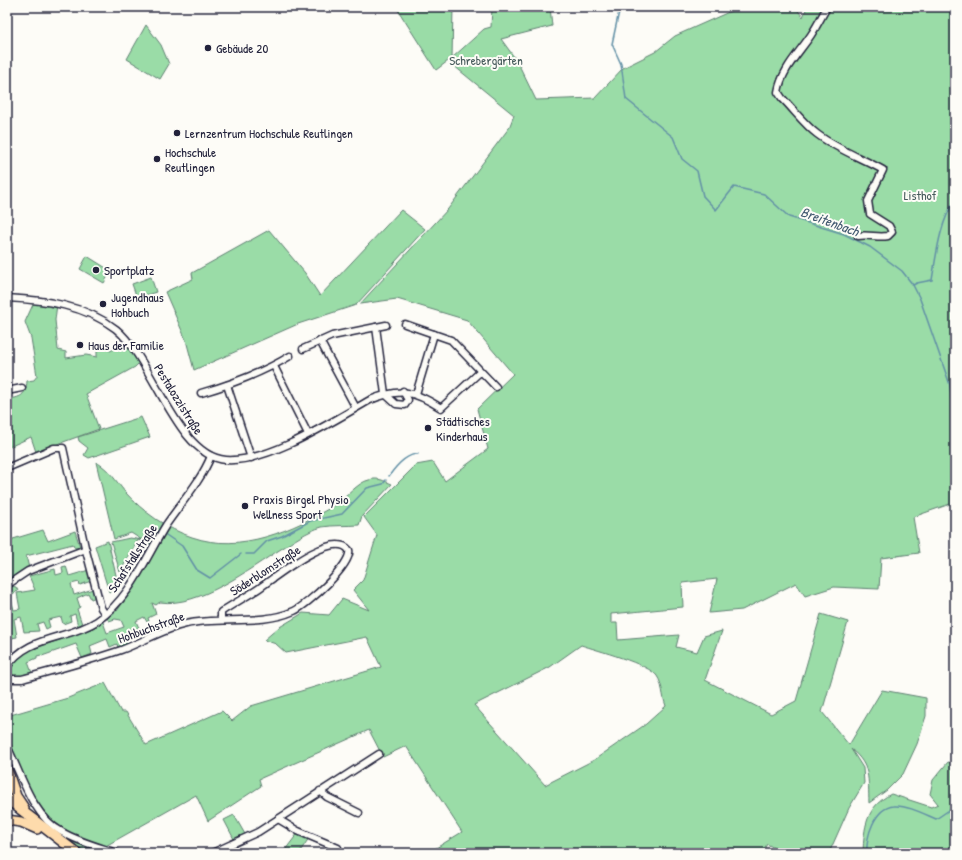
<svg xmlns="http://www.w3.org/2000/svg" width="962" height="860" font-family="'Patrick Hand',sans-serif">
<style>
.green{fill:#9adca7;stroke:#5e7f71;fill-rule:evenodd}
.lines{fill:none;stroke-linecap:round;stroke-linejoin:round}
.stream{stroke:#6290a6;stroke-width:1.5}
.minor-casing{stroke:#22223b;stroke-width:9}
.highway-casing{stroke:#22223b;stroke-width:12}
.minor{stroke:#fdfcf7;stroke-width:6}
.highway{stroke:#fedbac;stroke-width:9}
.rail{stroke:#22223b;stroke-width:1.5}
.poi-dot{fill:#22223b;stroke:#fdfcf7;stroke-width:1.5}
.labels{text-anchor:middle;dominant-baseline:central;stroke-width:4;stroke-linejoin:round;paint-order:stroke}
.poi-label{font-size:13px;fill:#22223b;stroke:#fdfcf7;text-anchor:start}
.park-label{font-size:13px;fill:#465a5b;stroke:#fdfcf7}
.street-label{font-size:13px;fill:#22223b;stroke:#fdfcf7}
.water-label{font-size:14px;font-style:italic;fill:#425970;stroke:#fdfcf7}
</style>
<rect width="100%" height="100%" fill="#fdfcf7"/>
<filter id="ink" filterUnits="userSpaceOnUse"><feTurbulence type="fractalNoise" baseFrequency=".025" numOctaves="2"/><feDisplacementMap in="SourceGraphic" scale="8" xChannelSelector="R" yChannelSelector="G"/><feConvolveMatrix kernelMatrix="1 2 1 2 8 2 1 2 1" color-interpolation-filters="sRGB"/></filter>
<g filter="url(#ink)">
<!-- green -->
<g class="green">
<path d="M396,7h57l-1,51 32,-29 7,-2 1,-20h58l2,19 -51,13 16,22 19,39 59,-2 28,-30 32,-16 20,-16 65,-29h55l8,10 4,-10h148v503l-5,-6 -37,13 6,36 -38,5 -2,31 -45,-2 -29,9 -9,-13 -54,27 -33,3 8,-34 -35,4 1,24 -72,7v9h6l1,17 61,-5 -3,12 21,5 7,-16 18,-5 -17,49 66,34 25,-13 25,-87 27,8 -26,90 27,33 33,-55 44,8v18l-9,28 -14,30 -16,16 -18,13c-1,-25 2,-37 -18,-54l12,19 1,15 -15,25 -20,45h-46l-16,-9 -5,9h-334l34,-21 -56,-86 -23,11 -14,-27 -110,49 2,7 -53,35 -12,-26 -94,53 -31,-12 -21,-14 -22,-32 -21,-48v-26l61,-18 37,-15 16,29h5l20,33 76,-34 10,10 19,-15 130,-39 -14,-30 -81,16 -10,-9 -12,-4 14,-12 25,-15 26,2 13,-16 27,11 -16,-20 10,-10 14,-45 -13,-18 52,-52 17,-3 12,19 43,-32 -11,-40 36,-35 -46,-54 -70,-21 -37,5 88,-95 61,-81 5,-13 -66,-54 -12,9zM581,645c15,5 68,19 76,31 6,9 5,20 9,30l-20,18 -52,36 -49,25 -71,-80 76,-38z"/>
<path d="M146,25l15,20 8,19 -9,15 -33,-20z"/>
<path d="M401,210l24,19 -69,76 -58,19 -104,46 -8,-30 -21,-48 28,-13 -1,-6 77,-43 36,43 15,23z"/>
<path d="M87,256l24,15 -7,12 -24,-14z"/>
<path d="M151,277l5,15 -19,6 -5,-14z"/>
<path d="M35,300l22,4 -2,16 3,30 8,2v6l20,-3 11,2v-9l9,-1 4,4 15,-7 7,1 10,15 -7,7 -49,27 13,35 -63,23 -5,-15 -24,11v-11l5,-12 -5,-11v-15c14,-1 19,-4 20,-18l7,-1 3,-4 -6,-38 -6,-16z"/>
<path d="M141,417l9,20 -61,21 -5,-3 4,-7 -9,-7 -1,-4z"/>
<path d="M96,462c13,7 20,19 29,30 18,20 42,37 67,45 49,17 101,-7 143,-32 10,-6 23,-23 34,-25 9,-3 15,1 23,4l-30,32 -3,9c-12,1 -26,0 -37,2 -15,4 -28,14 -41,22 -32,20 -82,59 -121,53l-4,3 -4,-2 4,11 -8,4 1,3 -2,1 -3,-5 -8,4 3,7 -3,2 1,4 -11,6 2,4 -10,4 -1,-4 -7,3 -3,-8 -17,7 2,8 -10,4 -6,-14 -34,12 -1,-1 -4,1v2l-9,4 4,11 -18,4 -4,-1 -1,-5 9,-13 7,-6 68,-24 10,-6 4,11 17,-6 -3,-7 -6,-1 -6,2 -2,-3 8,-8 2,1 30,-45 17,-37 -11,17 -8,-5 -1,2 -6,-3 -18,32 -9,-30 19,-4 12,2 -11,-7 -17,6z"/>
<path d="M43,530l5,11 27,-10 5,16 -5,1 -2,-4 -47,12 3,12 -22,15v-39l6,-5z"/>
<path d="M108,541l11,47h-3v-2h-4l1,4 -4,2 -14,-46z"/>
<path d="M66,566l3,10 20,-6 2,11 -11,4 -1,-3 -8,2 3,11 19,-6 3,8 -5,2 -3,-6 -11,5 3,9 -3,2 5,15 -4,2 -3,-12 -5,2 1,5 -8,3 -2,-7 -13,3 2,7 -4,2 -3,-7 -6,2 2,7 -15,1 -3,-15 -7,2 3,18 -10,2v-49l4,-4 5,1 2,4 -8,4 4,15 6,-1 -3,-16 18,-3 -6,-14 26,-7 1,6 7,-2 -1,-6z"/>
<path d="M948,762l7,3v88h-92c1,-26 3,-46 28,-59l40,13 7,-3 -8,-10 3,-14z"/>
<path d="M234,815l12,21 -11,5 -11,-21z"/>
<path d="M58,833l51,20h-25z"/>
<path d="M298,833l11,5 -10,15 -14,-3z"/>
</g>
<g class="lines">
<!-- stream -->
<g class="stream">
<path d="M620,7l-8,37 9,20 5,35 47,38 9,22 15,12 6,25 13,14 18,-23 30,7 25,23 55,17 26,13 32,24 11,14 7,14 30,86 5,47"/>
<path d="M913,285l4,-2 15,-3c4,-23 8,-60 23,-79"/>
<path d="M389,476c7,-10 17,-22 29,-22"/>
<path d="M166,535l16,11 15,24 13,8 31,-24"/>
<path d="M246,554h8l13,-13 15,-5 28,-15 32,-7 25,-26 16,-4 3,-4"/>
<path d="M867,853c-1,-16 7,-45 27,-47 13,-1 30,8 42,13l19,-13"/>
</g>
<!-- minor casing -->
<g class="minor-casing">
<g id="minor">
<path d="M827,7c-5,9 -10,19 -16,28 -12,18 -29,34 -33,57l4,6c12,12 22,26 35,36 21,16 45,24 66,36l-15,31 2,13 19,12 3,6 -4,4c-11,2 -19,-2 -30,0"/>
<path d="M7,298c38,2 78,7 109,31 37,30 61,128 110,131 42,3 107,-39 144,-60 30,-12 43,-10 71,8l39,-36"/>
<path d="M405,324l46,16 45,47"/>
<path d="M376,327l9,67"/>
<path d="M320,341l36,67"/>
<path d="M303,349l29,-13 54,-11"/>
<path d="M274,366l34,68"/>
<path d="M227,385l24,73"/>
<path d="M7,391l15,-3"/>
<path d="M201,393c31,-9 61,-20 89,-37"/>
<path d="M385,394l11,10 9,1 3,-5 -5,-9"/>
<path d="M416,394l18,-60"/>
<path d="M7,468l47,-20h9l22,99 16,61 4,6"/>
<path d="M7,585l21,-14 58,-22"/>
<path d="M7,667c20,-32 61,-27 90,-46 33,-22 49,-64 69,-96 15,-22 35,-44 45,-69"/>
<path d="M7,679h15c33,-9 67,-18 99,-29 22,-8 42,-21 65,-26 35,-8 74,2 108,-13 13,-6 59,-47 55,-61 -16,-21 -76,29 -91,39 -11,7 -23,14 -34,21l-3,2v8"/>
<path d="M7,746c14,28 25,70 55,86 17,10 37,15 55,21"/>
<path d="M320,791l7,6 32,16"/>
<path d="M278,819l20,12 40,17"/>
<path d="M212,853l46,-21 121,-78"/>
</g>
</g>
<!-- highway casing -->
<g class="highway-casing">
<g id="highway">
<path d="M7,770l9,26 8,12"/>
<path d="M7,799l70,54"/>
<path d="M7,820l14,2 16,7"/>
</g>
</g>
<!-- minor -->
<use href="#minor" class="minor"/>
<!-- highway -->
<use href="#highway" class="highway"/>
<!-- rail -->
<path class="rail" d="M7,851l8,2"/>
</g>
</g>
<!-- markers -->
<g class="poi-dot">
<circle cx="208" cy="48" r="4"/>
<circle cx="177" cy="133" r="4"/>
<circle cx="157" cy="159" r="4"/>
<circle cx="96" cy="270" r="4"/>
<circle cx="103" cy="304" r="4"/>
<circle cx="80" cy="345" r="4"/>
<circle cx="428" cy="428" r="4"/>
<circle cx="245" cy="506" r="4"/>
</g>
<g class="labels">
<!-- poi labels -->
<g class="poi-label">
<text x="216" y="48">Gebäude 20</text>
<text x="185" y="133">Lernzentrum Hochschule Reutlingen</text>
<text x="165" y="152">Hochschule<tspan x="165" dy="15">Reutlingen</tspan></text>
<text x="104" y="270">Sportplatz</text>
<text x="111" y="297">Jugendhaus<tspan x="111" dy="15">Hohbuch</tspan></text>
<text x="88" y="345">Haus der Familie</text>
<text x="436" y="421">Städtisches<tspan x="436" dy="15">Kinderhaus</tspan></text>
<text x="253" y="499">Praxis Birgel Physio<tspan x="253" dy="15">Wellness Sport</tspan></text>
</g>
<!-- park labels -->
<g class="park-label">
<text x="486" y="60">Schrebergärten</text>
<text x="920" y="195">Listhof</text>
</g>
<!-- street labels -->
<g class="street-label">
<text transform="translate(179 399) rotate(58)">Pestalozzistraße</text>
<text transform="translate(132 558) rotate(-57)">Schafstallstraße</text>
<text transform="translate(265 570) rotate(-33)">Söderblomstraße</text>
<text transform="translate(151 627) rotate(-20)">Hohbuchstraße</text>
</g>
<!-- water labels -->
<g class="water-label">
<text transform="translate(830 221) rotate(20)">Breitenbach</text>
</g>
</g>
<!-- margin -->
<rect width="962" height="860" fill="none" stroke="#fdfcf7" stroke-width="24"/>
<rect x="12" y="12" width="938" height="836" fill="none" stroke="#22223b" stroke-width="1.5" filter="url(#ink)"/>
</svg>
